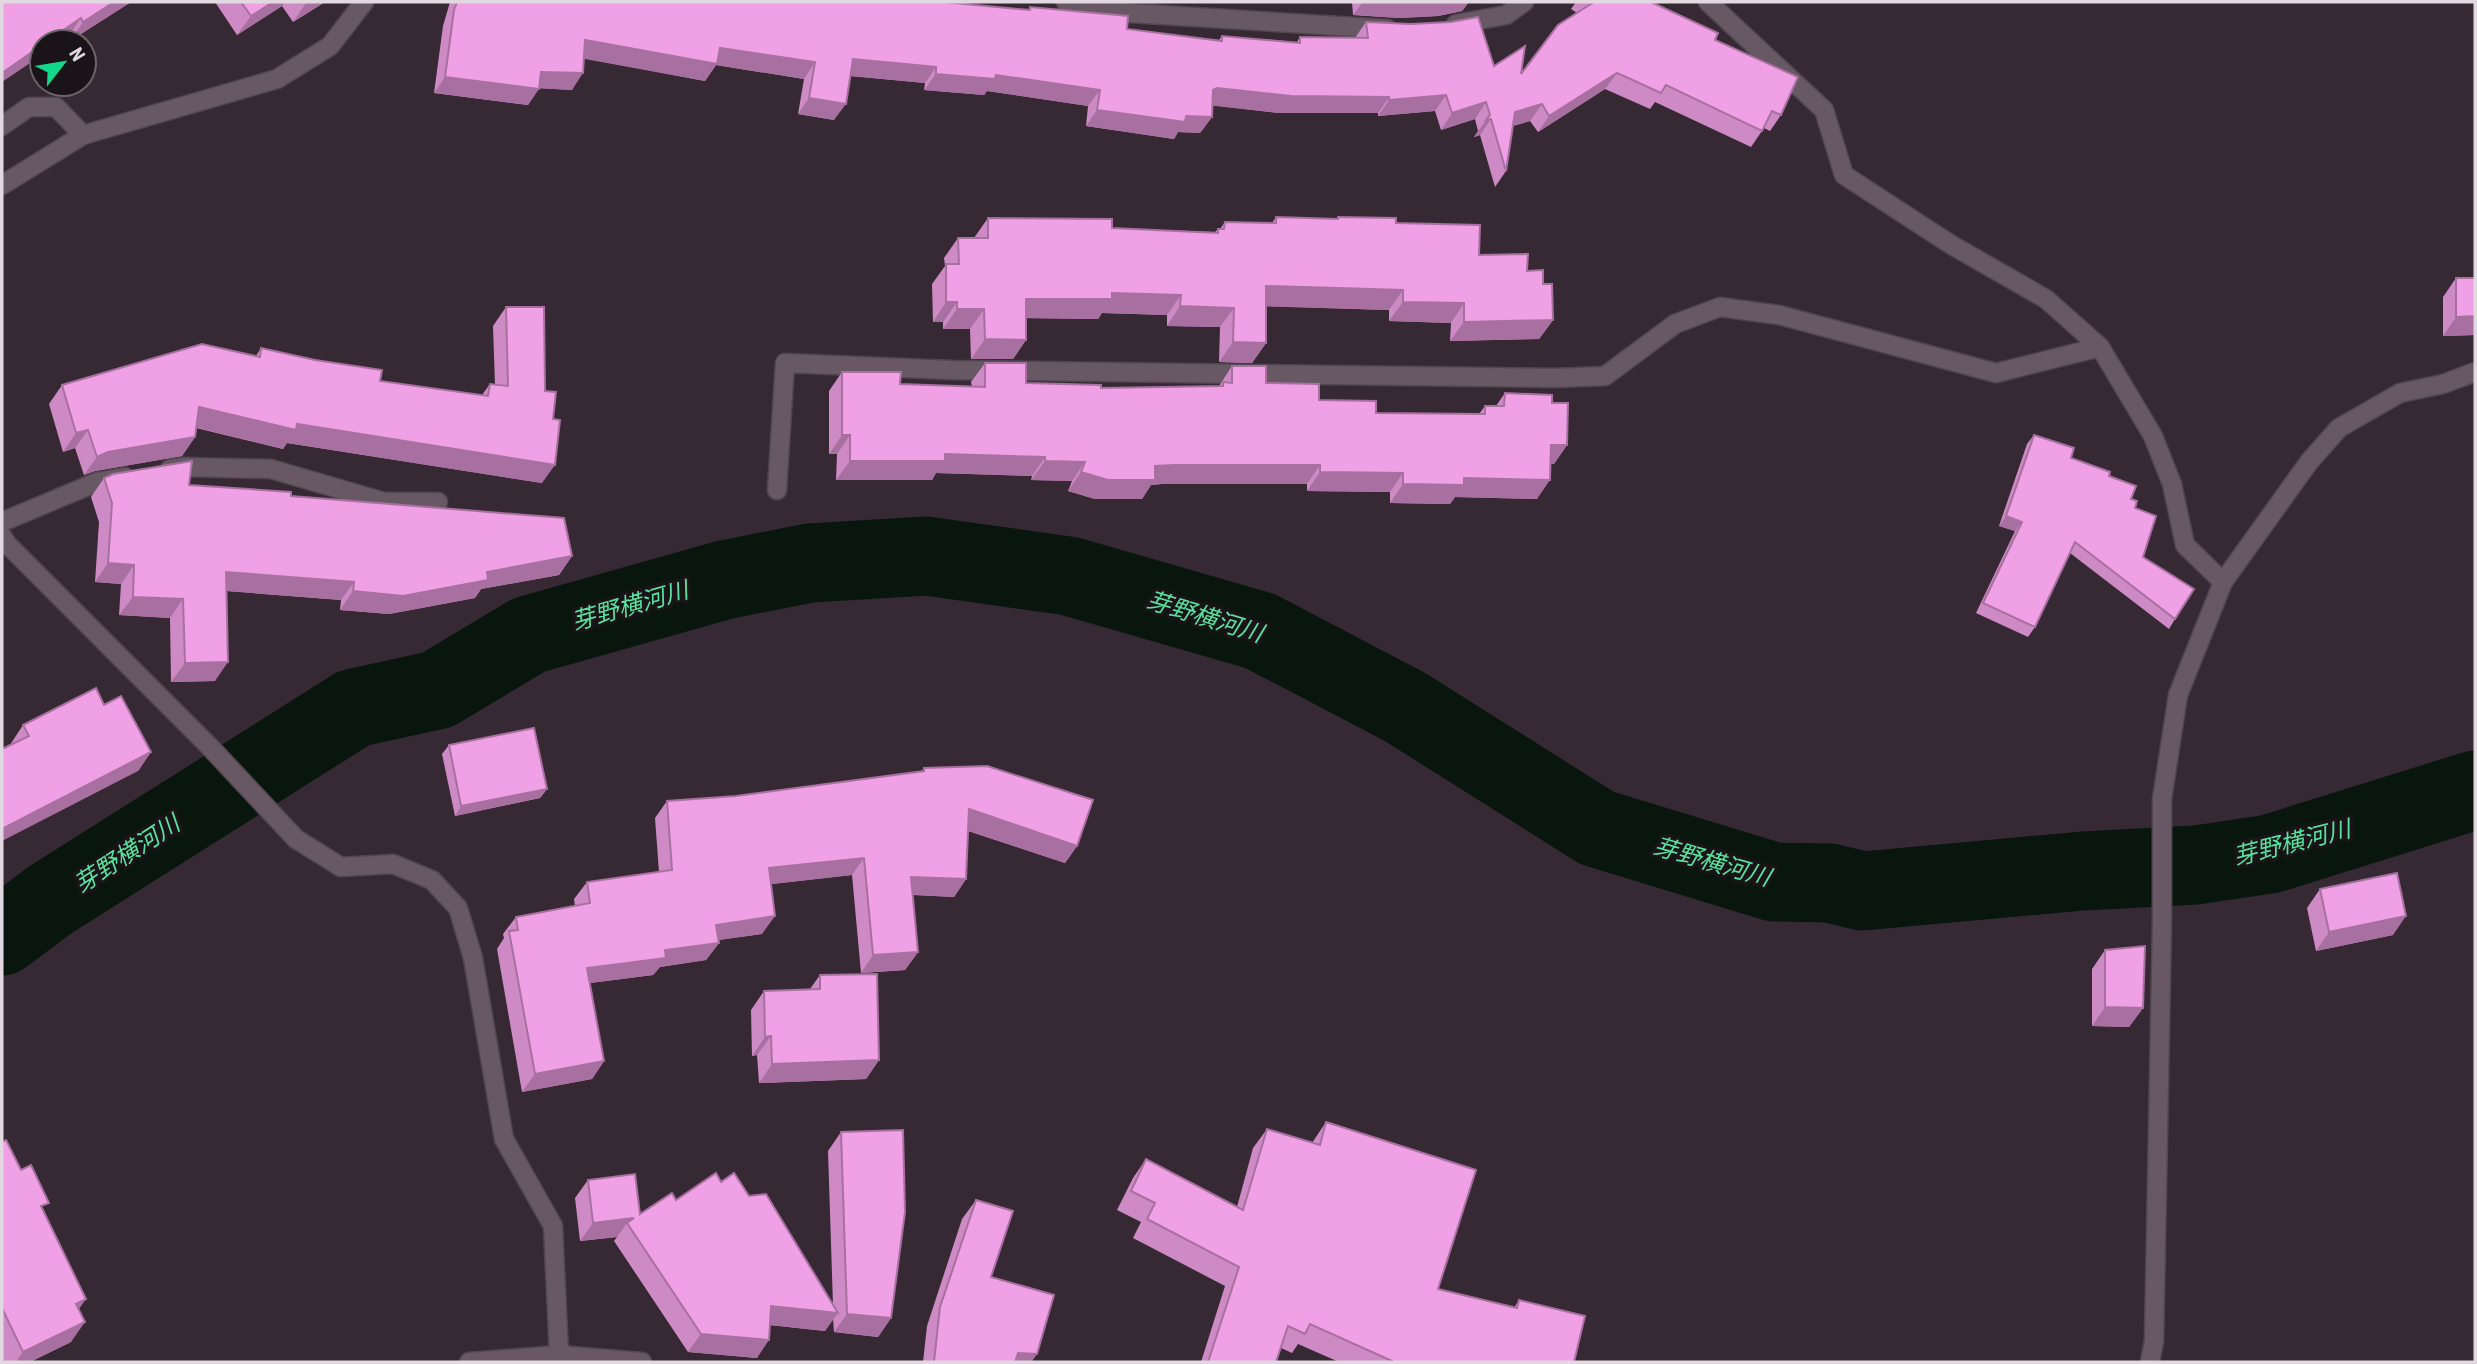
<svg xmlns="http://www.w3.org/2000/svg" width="2477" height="1364" font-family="'Roboto Condensed','Noto Sans JP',sans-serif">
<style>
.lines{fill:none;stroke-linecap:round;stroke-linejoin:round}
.river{stroke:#08160e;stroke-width:79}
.street-casing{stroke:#51464f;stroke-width:21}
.street{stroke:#675864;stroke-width:18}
.wall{fill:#ce8ac5}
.shaded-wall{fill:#a870a0}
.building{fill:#f0a0e5;stroke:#a870a0;stroke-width:2}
.labels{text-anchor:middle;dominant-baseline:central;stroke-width:7;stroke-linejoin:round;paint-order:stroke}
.water-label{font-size:24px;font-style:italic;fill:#56e39d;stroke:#1a1419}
</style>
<rect width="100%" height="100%" fill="#362934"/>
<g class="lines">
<!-- river -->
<path class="river" d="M2,936l48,-36 304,-192 83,-18 92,-55 195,-55 86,-17 116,-7 143,20 191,55 145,76 192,121 177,54 55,1 34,8 220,-20 113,-6 74,-11 205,-64"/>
<!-- street casing -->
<g class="street-casing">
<g id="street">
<path d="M1066,2l64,11 257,16"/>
<path d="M1708,2l116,108 20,65 106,69 96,55 54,48 53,89 19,48 13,61 38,37"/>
<path d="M1456,24l50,-9 18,-13"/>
<path d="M2,126l27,-19h27l27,28"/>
<path d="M2,185l81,-50 194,-56 53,-33 34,-44"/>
<path d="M170,469l14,-2 87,2 113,33h54"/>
<path d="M777,490l8,-127 167,7 603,8 50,-2 70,-52 45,-17 59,8 217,58 104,-26"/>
<path d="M2,522l95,-40 28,-5"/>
<path d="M2,536l5,8 202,202 87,93 45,28 52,-3 39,16 26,28 15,50 31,181 49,87 6,129"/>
<path d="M469,1362l90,-7 83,7"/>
<path d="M2150,1362l4,-21 8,-419v-123l16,-104 45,-113 86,-120 30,-34 61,-35 43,-9 32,-12"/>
</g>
</g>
<!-- street -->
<use href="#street" class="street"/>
</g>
<!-- wall -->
<g class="wall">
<path d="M2,2h129l-61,39 -2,-4 -7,5h-19z"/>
<path d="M215,2h110l-32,20 -11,-16 -45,29z"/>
<path d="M450,2h494l84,8 2,-3 97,22 92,11 3,-4 75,6 3,-5 55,1 11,-16 128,44 27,8 56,-61 -6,-4 5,-7h75l64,38 66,75 -11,16 -6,-3 -13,19 -96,-45 -5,7 -45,-20 -67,43 -8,-11 -17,5 -7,45 -11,16 -15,-52 -6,2 4,-6 -3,-12 -34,11 -6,-19 -57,5v-3h-99l-67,-8v12l-12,16 -22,-1 -4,7 -88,-13 2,-20 -101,-15 -3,4 -60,-5 1,-7 -75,-7 -16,44 -36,-6 6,-35 -88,-14 -11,16 -121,-23 -12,32 -33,-2 -11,17 -94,-12 9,-67z"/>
<path d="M1352,2h117l-7,9 -24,5 -39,2 -46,-3z"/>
<path d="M1276,217l61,2 1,-2 58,6 83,32 48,16 16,13 10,36 -14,19 -89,2 1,-18 -62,-2v-11l-123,-4v37l-14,20 -33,-1 1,-35 -53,-1v-11l-65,-2 -4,6 -72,-1v22l-13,19h-42l-1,-30h-27v-7h-10l-1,-38 13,-18 -1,-8 14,-20h16l14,-20 124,10 103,4 3,-3h2l5,-7 47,1z"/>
<path d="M2456,278l19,57 -32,1v-39z"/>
<path d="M506,307l36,176 -255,-40 -4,6 -87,-21 -1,9 -13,19 -87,15 -11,4 -9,-27 -12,4 -14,-48 13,-19 194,-29 5,-8 119,33 102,14 8,-11 5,1 -2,-59z"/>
<path d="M985,363l41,20 75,5 118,-2 13,-20 34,17 53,17 57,13 103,1 6,-8h11l9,-13 47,10 15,42 -13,19h-4l-13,35 -82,-2 -5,7 -60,-1v-11l-83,-1v-7h-145l-11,1 -9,14h-47l-27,-8 4,-10 -41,-1 1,-4 -96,-3 -4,7h-96l1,-26h-8v-63l13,-19 58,12 72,2 -1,-4z"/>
<path d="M2034,435l37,23 38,18 22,23 4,9 8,49 32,62 -6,10 -99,-76 -35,74 -7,10 -52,-24 39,-82 -16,-5 28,-82z"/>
<path d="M104,478l85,7 102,11 281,60 -13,19 -78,14 -6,9 -86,16 -49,-4 1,-10 -114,-9 -12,90 -44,1 -1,-64 -51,-3 2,-31 -26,-2 4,-60 -8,-25z"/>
<path d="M23,725l128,27 -13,19 -128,-26z"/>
<path d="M449,745l98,44 -7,9 -85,18 -13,-62z"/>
<path d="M924,768l153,78 -12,17 -97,-32 -2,48 -12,18 -41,-2 5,57 -13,18 -44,3 -9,-98 -81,9 -9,50 -44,6 1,3 -13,17 -46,7 -7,8 -63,8 14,78 -12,18 -70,13 -25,-143 7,-11 -1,-4 13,-17 59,-11 -1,-7 13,-17 72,-10 -4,-54 12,-17 69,-5 186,-25z"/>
<path d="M2320,889l73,46 -77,16 -9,-43z"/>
<path d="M2105,950l38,58 -14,19 -37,-1v-57z"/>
<path d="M820,975l59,85 -13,19 -107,4 -2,-28 -5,1 -1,-46 13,-19 46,-2z"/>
<path d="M1326,1122l112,167 76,19 5,-8 55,62h-235l-41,-18 -6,9 -11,-5 -5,14h-75l24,-76 -92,-48 8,-16 -24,-12 16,-32 13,-19 91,48 16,-59 14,-19 45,14z"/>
<path d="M841,1132l50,186 -13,19 -44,-5 -1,-13 -8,12 -55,-6 -13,33 -69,-6 -74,-111 3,-4 -37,4 -5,-43 13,-18 52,34 81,-32 28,14 84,109 -5,-154z"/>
<path d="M2,1142l19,28 23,41 35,99 -8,32 -41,20h-26l-2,-5z"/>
<path d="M976,1200l15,77 46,77 -6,8h-108l4,-36 35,-107z"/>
</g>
<!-- shaded-wall -->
<g class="shaded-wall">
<path d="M114,2h17l-61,39 13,-19z"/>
<path d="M273,2h12l-3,4 -45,29 14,-19z"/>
<path d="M309,2h16l-32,20 13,-19z"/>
<path d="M1363,2h106l-7,9 -24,5 -39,2 -46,-3z"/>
<path d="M81,18l-13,19 -7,5h-15z"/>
<path d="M585,40l135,8 95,14 -11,17 -88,-14 -11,16 -131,-24z"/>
<path d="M42,45v10l-40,27v-9z"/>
<path d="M853,59l83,8 -11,16 -84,-8z"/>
<path d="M541,72l42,1 -11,17 -38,-2 5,1 -11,16 -94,-12 11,-16z"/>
<path d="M1617,73l-12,16 -67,43 11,-16z"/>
<path d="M936,74l60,1 104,15 -12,16 -101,-15 -3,4 -60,-5z"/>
<path d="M1217,88l172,9 -11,16h-99l-73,-8 7,-15z"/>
<path d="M1446,95l-11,16 -57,5 11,-16z"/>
<path d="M809,98l37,6 -12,16 -36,-6z"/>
<path d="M1486,102l-11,17 -34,11 11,-17z"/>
<path d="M1542,104l-12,17 -26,7 11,-16z"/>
<path d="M1097,110l115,7 -12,16 -22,-1 -4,7 -88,-13z"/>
<path d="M1491,119l-11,16 -6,2 12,-17z"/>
<path d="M1266,286l137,4 -14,20 -136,-4z"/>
<path d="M1112,293l69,2 -14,20 -65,-2 -4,6 -86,-1 14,-19z"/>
<path d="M946,302h11l-14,20h-10z"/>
<path d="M1403,302l61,1 -13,20 -62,-2z"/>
<path d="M1180,306l54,2 -14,19 -53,-1z"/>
<path d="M957,309h27l-14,20h-27z"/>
<path d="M2475,316v19l-32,1 13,-19z"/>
<path d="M1553,320l-14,19 -89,2 14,-19z"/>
<path d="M985,339l41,1 -13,19h-42z"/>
<path d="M1233,342l33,1 -14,20 -33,-1z"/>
<path d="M199,407l356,58 -13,18 -255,-40 -4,6 -97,-24z"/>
<path d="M88,430l-13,18 -12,4 13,-19z"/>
<path d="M842,435h8l-13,19h-8z"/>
<path d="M195,437l-13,19 -87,15 -11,4 13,-18 11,-5z"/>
<path d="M1551,445h16l-13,19h-16z"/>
<path d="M945,454l100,3 -13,19 -96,-3 -4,7h-96l14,-19z"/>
<path d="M1045,461l40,1 -13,19 -41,-1z"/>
<path d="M1175,465h145l-13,19h-145l-11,1 -9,14h-47l-27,-8 13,-19z"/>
<path d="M1320,472l83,1 -13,19 -83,-1z"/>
<path d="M1464,478l86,2 -13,19 -82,-2 -5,7 -60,-1 13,-19z"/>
<path d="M2006,516l16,6 -7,9 -16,-5z"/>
<path d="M572,556l-13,19 -78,14 -6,9 -86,16 -49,-4 13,-19 134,-19z"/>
<path d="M108,563l26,2 -13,19 -26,-2z"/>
<path d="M226,572l128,10 -13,18 -128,-10z"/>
<path d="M133,597l50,2 -13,19 -51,-3z"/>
<path d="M228,662l-13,19 -44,1 14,-19z"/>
<path d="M151,752l-13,19 -136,70v-12z"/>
<path d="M547,789l-7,9 -85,18 6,-10z"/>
<path d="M969,809l108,37 -12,17 -108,-36z"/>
<path d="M864,858l-12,17 -96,11 13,-18z"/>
<path d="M911,877l55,2 -12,18 -55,-3z"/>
<path d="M775,916l-13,18 -58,8 12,-17z"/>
<path d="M2406,916l-13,19 -77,16 13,-19z"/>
<path d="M719,943l-13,17 -46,7 -7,8 -78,10 12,-17 78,-18z"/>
<path d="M918,952l-13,18 -44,3 12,-18z"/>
<path d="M2105,1007l38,1 -14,19 -37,-1z"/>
<path d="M771,1036l-14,19 -5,1 13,-19z"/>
<path d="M879,1060l-13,19 -107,4 13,-19z"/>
<path d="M604,1061l-12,18 -70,13 13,-18z"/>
<path d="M634,1218l-7,5 -10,14 -37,4 13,-18z"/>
<path d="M86,1299l-14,20 4,-15z"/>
<path d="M771,1306l67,7 -13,18 -66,-7z"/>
<path d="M847,1314l44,4 -13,19 -44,-5z"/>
<path d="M85,1322l-14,20 -41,20h-14l7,-10z"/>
<path d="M701,1334l68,6 -12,18 -69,-6z"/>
<path d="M1018,1353l19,1 -6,8h-20z"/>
</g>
<!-- building -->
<g class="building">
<path d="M2,2h112l-31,20 -2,-4 -35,24h-4v3l-40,28z"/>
<path d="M241,2h32l-22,14z"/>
<path d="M457,2h487l86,8v-3l98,9 -1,13 95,12v-5l78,7v-6l68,1 -2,-16 45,2 40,-2 27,-5 16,49 31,-20 -4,28 37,-49 36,-23h57l67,31 -3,7 83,37 -17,38 -9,-4 -10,20 -96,-46 -5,8 -44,-20 -68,43 -7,-12 -27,8 -9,59 -15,-52 -5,1 4,-5 -4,-13 -34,11 -6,-18 -57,5v-3l-98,-1 -74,-8 -4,2 -1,27 -26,-1 -1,6 -88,-12 3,-20 -104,-15 -1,4 -59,-5v-7l-83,-8 -7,45 -37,-6 6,-36 -95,-14 -3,16 -132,-24 -2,33 -42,-1 -2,17 -94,-12 9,-67z"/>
<path d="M1276,217l62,2v-2l58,1v5l84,2 -1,30 49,-1 -1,17 16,-1v14h9l1,36 -89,2v-19l-61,-1v-12l-137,-4v57l-33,-1 1,-34 -54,-2 1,-11 -69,-2v6h-86v41l-41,-1 -1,-30h-27v-7h-11v-38h13l-1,-26h30v-20l124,1v9l106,5v-4h6l1,-7 51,1z"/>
<path d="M2456,278h19v38l-19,1z"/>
<path d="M506,307h38l1,84 11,1 -3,27 7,1 -5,45 -258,-41 -1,6 -97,-23 -4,30 -87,15 -11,5 -9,-27 -12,3 -14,-48 140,-41 58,13 1,-9 54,12 67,10 -2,11 108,15 2,-12 18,2z"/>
<path d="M985,363h41v20l75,2v3l122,-2v-4l9,1v-17h34v17l53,1v16l57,1v12l109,1v-8h19l1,-13 47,2v8h16l-1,42h-16l-1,35 -86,-2v7l-61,-1v-11l-83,-1v-7h-145l-20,1v14h-47l-27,-8 4,-10 -40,-1v-4l-100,-3v7h-95v-26h-8v-63h59l-1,12 85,3z"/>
<path d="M2034,435l40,13 -3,10 39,14 -1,4 27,10 -5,13 6,2 -2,7 21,8 -13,41 51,32 -19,30 -100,-77 -40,85 -52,-24 39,-81 -16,-6z"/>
<path d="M192,461l-3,24 102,7v4l273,22 8,38 -85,16 1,8 -85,16 -50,-5 1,-9 -128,-10 2,90 -43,1 -2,-64 -50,-2 1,-32 -26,-2 4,-60 -8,-25 9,-4z"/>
<path d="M96,688l8,17 17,-9 30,56 -149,77v-80l27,-13 -6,-11z"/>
<path d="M534,728l13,61 -86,17 -12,-61z"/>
<path d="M987,766l106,34 -16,46 -108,-37 -3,70 -55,-2 7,75 -45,3 -9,-97 -95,10 6,48 -59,9 3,18 -54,7 1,8 -79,10 17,93 -69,13 -26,-143 9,-1 -2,-13 74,-14 -3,-21 85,-12 -5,-69 69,-5 188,-25v-3z"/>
<path d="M2397,873l9,43 -77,16 -9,-43z"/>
<path d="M2145,946l-2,62 -38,-1v-57z"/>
<path d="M877,974l2,86 -107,4 -1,-28 -6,1 -1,-46 56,-2v-14z"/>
<path d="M1326,1122l150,48 -38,119 79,19 2,-8 66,16 -11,46h-182v-1l-82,-37 -5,10 -17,-8 -12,36h-68l31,-95 -92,-48 8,-16 -24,-12 15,-32 97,51 24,-81 53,16z"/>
<path d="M903,1130l2,82 -14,106 -44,-4 -6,-182z"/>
<path d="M6,1140l15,30 10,-5 18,38 -8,3 45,93 -10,5 9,18 -62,30 -21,-44v-166z"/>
<path d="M716,1173l5,9 13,-9 15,23 17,-2 72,119 -67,-7 -2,34 -68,-6 -74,-111 7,-5 -41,5 -5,-43 47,-6 5,40 32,-21 4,7z"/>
<path d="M976,1200l37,11 -22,66 63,18 -17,59 -19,-1 -3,9h-81l6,-55z"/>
</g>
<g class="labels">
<!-- water labels -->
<g class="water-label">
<text transform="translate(630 606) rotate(-16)">芽野横河川</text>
<text transform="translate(1205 617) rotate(17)">芽野横河川</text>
<text transform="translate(2292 843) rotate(-14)">芽野横河川</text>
<text transform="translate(127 854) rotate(-33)">芽野横河川</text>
<text transform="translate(1712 862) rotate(16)">芽野横河川</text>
</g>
</g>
<!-- border -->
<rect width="2477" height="1364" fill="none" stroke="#e2d9e0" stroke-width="7"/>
<!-- north arrow -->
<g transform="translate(63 63) rotate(59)"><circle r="33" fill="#1a1419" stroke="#6a6369" stroke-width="2"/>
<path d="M0-5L12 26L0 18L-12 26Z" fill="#12d98a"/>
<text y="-10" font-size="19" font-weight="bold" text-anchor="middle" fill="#e2d9e0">N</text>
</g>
</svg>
